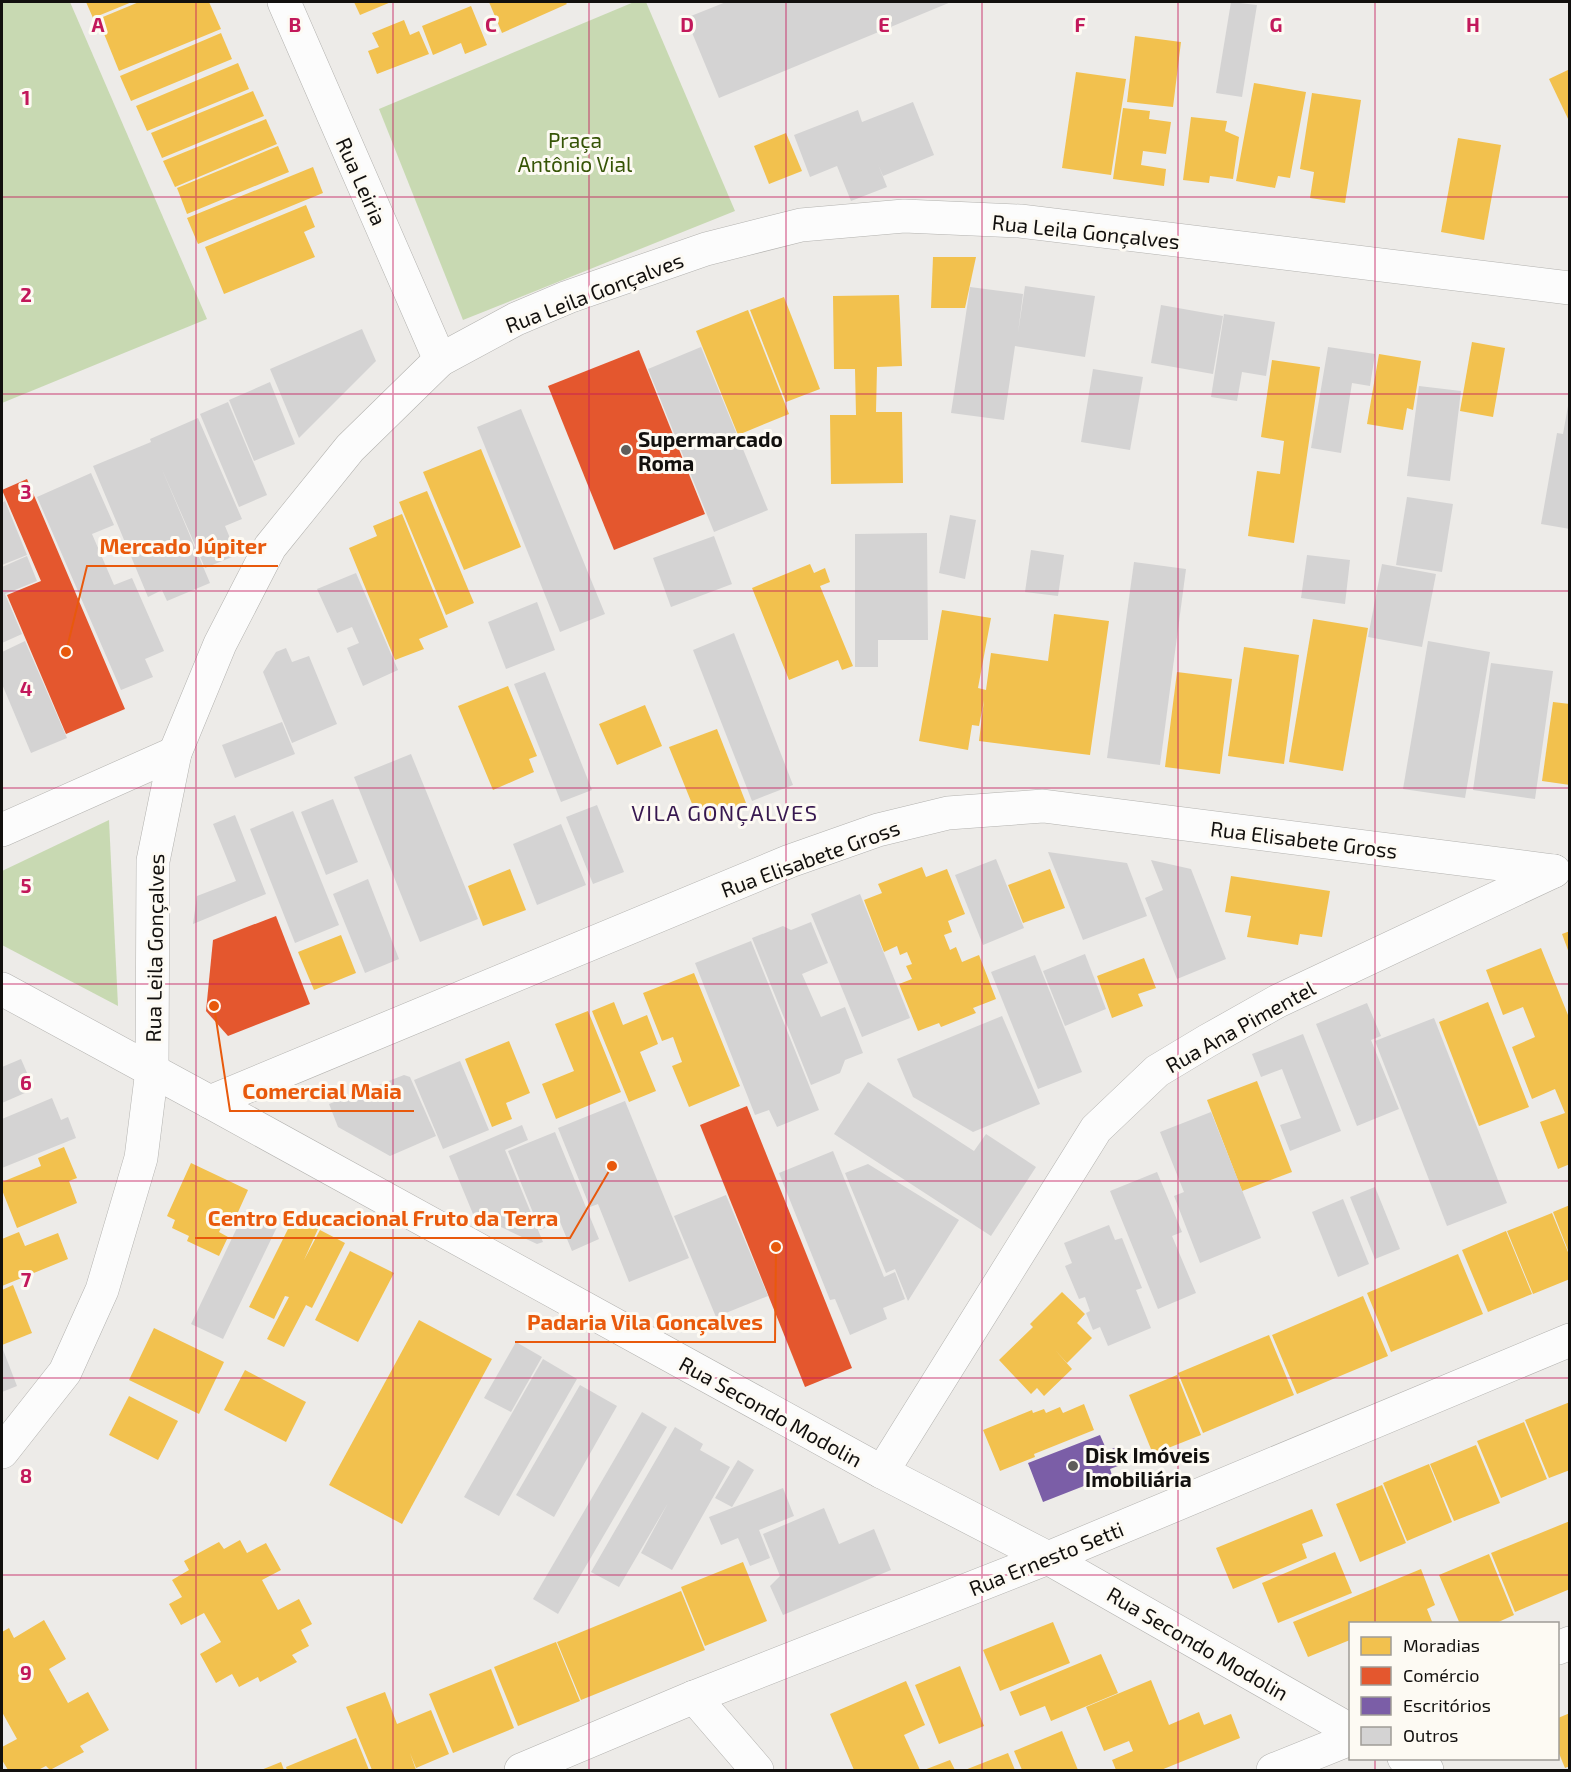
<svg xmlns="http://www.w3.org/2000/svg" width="1571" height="1772" font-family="'Exo 2',sans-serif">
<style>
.green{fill:#c8d9b2}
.homes{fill:#f2c14e}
.shops{fill:#e4572e}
.offices{fill:#7b5ea7}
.building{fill:#d4d3d3}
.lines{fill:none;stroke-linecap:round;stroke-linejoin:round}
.minor-casing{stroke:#b3b2af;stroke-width:34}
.minor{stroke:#fcfcfc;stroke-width:33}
.grid{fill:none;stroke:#c2185b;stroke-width:1.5;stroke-opacity:0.55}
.poi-dot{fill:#5f5d5a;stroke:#fdfaf3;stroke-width:2}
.labels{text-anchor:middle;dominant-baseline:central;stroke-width:6;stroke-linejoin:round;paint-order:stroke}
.park-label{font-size:21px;fill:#365406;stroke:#fdfaf3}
.street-label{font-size:21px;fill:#12100e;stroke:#fdfaf3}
.poi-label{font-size:21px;font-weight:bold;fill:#12100e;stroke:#fdfaf3;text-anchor:start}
.neighbourhood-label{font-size:22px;letter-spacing:1.5px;fill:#371850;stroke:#fdfaf3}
.grid-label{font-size:20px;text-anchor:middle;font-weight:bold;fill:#c2185b;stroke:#fdfaf3;stroke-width:6;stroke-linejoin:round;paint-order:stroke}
.leader{fill:none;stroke:#e8590c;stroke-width:2}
.callout-dot{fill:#e8590c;stroke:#fdfaf3;stroke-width:2}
.callout-label{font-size:22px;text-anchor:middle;font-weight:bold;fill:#e8590c;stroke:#fdfaf3;stroke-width:6;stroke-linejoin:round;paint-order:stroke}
</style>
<rect width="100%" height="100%" fill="#edebe8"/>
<!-- green -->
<g class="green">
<path d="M2,2h68l137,317 -205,84z"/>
<path d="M634,2h12l89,209 -272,109 -84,-211z"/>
<path d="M109,820l9,186 -116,-61v-74z"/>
</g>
<!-- homes -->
<g class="homes">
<path d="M86,2h46l-39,16z"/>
<path d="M139,2h70l12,27 -102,42 -21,-52z"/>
<path d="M354,2h37l-31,13z"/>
<path d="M489,2h76l2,2 -65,29z"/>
<path d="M471,6l16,39 -22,9 -4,-11 -28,12 -11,-29z"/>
<path d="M404,20l6,15 9,-4 10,23 -52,20 -9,-23 11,-4 -7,-14z"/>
<path d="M221,33l11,26 -101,42 -11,-25z"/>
<path d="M1135,36l46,6 -8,65 -46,-5z"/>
<path d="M238,63l11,26 -102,42 -11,-25z"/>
<path d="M1570,69v54l-21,-44z"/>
<path d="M1076,72l50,7 -15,96 -49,-7z"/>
<path d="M1254,83l52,9 -16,86 -12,-2 -3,12 -39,-7z"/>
<path d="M253,91l11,25 -102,42 -11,-25z"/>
<path d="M1312,93l49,7 -16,103 -35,-5 4,-26 -14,-3z"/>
<path d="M1123,108l27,3 -1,8 22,3 -5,32 -23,-3 -2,14 25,4 -2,17 -51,-7z"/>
<path d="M1191,117l36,4 -2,10 14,6 -6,42 -23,-3 -1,7 -26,-3z"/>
<path d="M266,119l11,25 -102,43 -12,-26z"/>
<path d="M786,133l16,38 -33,13 -15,-38z"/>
<path d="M1458,138l43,7 -17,95 -43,-8z"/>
<path d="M278,146l11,26 -102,42 -10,-26z"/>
<path d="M313,167l10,26 -125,51 -11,-26z"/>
<path d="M306,205l9,22 -11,5 11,25 -91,37 -19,-47z"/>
<path d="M933,257h43l-11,51h-34z"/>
<path d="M899,295l3,71 -25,1 -1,45h26l1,71 -72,1 -1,-69h26l-1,-46h-21l-1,-73z"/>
<path d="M784,297l36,92 -34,13 -36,-92z"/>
<path d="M748,310l41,104 -51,21 -42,-104z"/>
<path d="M1472,342l33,6 -12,69 -33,-6z"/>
<path d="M1379,354l42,7 -8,49 -6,-2 -4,22 -36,-6z"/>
<path d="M1272,360l48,7 -26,176 -46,-7 9,-65 23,3 4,-33 -23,-4z"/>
<path d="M481,449l40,98 -57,23 -41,-98z"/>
<path d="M427,491l47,112 -28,12 -47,-113z"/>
<path d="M402,514l46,113 -29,12 5,10 -29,11 -46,-112 28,-12 -4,-10z"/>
<path d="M810,564l4,9 11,-5 5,14 -10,4 33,80 -11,4 -4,-10 -49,20 -37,-92z"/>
<path d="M942,610l49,8 -13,70 8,2 5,-37 57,8 6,-47 55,7 -19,134 -111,-14 5,-41 -5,26 -7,-1 -4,25 -49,-9z"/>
<path d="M1313,619l55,9 -25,143 -54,-9z"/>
<path d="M1244,647l55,8 -15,109 -56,-8z"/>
<path d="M1177,672l55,7 -12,95 -55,-7z"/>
<path d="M508,686l29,70 -8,3 5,13 -41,18 -35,-84z"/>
<path d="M1553,702l17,2v81l-28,-4z"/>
<path d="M645,705l17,41 -45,19 -18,-41z"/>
<path d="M717,729l29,74 -47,18 -30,-74z"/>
<path d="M922,867l4,10 21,-8 18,45 -17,7 4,11 -8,3 6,15 6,-3 6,15 17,-7 17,44 -23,9 3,5 -35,14 -2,-4 -21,8 -19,-47 13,-5 -6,-13 6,-2 -5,-12 -7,3 -3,-9 -13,6 -20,-52 18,-7 -4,-9z"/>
<path d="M510,869l16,41 -43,16 -15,-40z"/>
<path d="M1050,869l15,39 -42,15 -15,-38z"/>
<path d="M1231,876l99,15 -8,46 -22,-3 -2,11 -51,-8 4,-21 -26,-4z"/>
<path d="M1570,931v22h-1l-7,-19z"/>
<path d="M341,935l15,38 -42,17 -16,-38z"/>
<path d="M1541,948l29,72v144l-12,5 -18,-47 25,-9 -10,-24 -23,10 -20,-52 23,-10 -12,-30 -20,8 -17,-45z"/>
<path d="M1144,958l12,30 -18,6 5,12 -31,12 -15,-42z"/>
<path d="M694,973l46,113 -51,21 -17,-41 10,-4 -9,-25 -11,4 -19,-48z"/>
<path d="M614,1002l9,23 24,-10 11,29 -18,8 16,39 -27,11 -37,-91z"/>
<path d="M1488,1002l41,105 -50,19 -40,-104z"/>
<path d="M588,1011l33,81 -65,27 -14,-35 32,-13 -19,-47z"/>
<path d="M509,1041l21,52 -24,10 6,16 -20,8 -27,-68z"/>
<path d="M1257,1081l35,91 -50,19 -35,-91z"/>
<path d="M64,1147l13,31 -8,3 8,22 -60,25 -15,-38v-8l39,-16 -3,-8z"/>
<path d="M191,1163l57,27 -14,31 -8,-4 -7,15 9,5 -9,19 -32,-15 2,-5 -17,-8 3,-8 -8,-4z"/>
<path d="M1570,1205v48h-1l-16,-41z"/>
<path d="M1552,1213l18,44v22l-37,15 -26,-63z"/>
<path d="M294,1217l24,12 -14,31 16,-30 25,13 -33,65 -6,-3 -22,42 -17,-8 22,-42 -4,-1 -11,23 -25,-12z"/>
<path d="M1506,1231l26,63 -44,18 -26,-62z"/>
<path d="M19,1232l6,14 33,-13 10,26 -66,27v-47z"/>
<path d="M350,1251l44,22 -36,69 -43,-22z"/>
<path d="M1458,1254l25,60 -92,38 -24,-59z"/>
<path d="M13,1285l19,48 -30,12v-55z"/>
<path d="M1062,1292l23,22 -8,9 15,15 -25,25 -12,-13 17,19 -28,27 -7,-8 -6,6 -32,-34 34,-33 -3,-3z"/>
<path d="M1363,1296l25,60 -91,38 -25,-59z"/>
<path d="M419,1320l73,39 -90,165 -73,-39z"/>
<path d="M154,1328l70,34 -25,52 -70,-34z"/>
<path d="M1269,1335l25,60 -91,38 -25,-60z"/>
<path d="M245,1370l61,32 -20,40 -62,-32z"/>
<path d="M1177,1375l24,60 -48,19 -24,-59z"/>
<path d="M129,1396l49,25 -20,39 -49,-25z"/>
<path d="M1570,1402v68l-21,8 -24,-58z"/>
<path d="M1084,1404l10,26 -60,24 1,3 -35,14 -17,-41 49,-20 1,3 11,-4 2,4 14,-6 3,6z"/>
<path d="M1524,1422l23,57 -46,19 -24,-57z"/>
<path d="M1476,1445l24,58 -46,18 -24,-57z"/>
<path d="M1429,1464l23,58 -45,19 -24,-58z"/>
<path d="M1382,1485l24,58 -46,19 -24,-58z"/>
<path d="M1312,1509l11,27 -21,8 5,14 -74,31 -17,-41z"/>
<path d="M1570,1521v68l-55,23 -24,-59z"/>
<path d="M240,1540l7,13 19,-10 15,27 -19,10 16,30 21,-11 13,25 -11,6 8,16 -17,9 5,7 -37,20 -2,-5 -19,10 -7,-13 -16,9 -16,-29 21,-12 -17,-29 -23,12 -12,-21 13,-7 -10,-17 17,-10 -5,-9 35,-19 5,7z"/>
<path d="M1335,1552l17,41 -74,30 -16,-40z"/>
<path d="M1489,1554l25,61 -20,9h-34l-21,-49z"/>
<path d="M743,1562l24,59 -62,25 -24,-59z"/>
<path d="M1421,1569l14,36 -8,4 6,15h-83v16l-42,17 -15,-35z"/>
<path d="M681,1591l24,59 -124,50 -24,-58z"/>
<path d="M44,1620l22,39 -17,10 19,34 20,-11 21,38 -29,16 4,6 -34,18 -4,-4 -8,4h-30l-6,-10v-13l15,-8 -15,-27v-80l7,-4 5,10z"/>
<path d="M1053,1622l17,41 -70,28 -17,-41z"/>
<path d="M556,1642l24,59 -62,25 -24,-59z"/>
<path d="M1101,1654l17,39 -67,28 -6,-15 -25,10 -10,-24z"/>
<path d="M960,1666l24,60 -45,18 -24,-59z"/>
<path d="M491,1669l23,59 -61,25 -24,-59z"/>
<path d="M1151,1680l18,45 30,-13 5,13 27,-11 9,24 -79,32h-45l-4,-10 21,-9 -4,-10 -25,10 -18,-44z"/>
<path d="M906,1681l19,44 -21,10 16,35h-66l-24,-56z"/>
<path d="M385,1692l12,32 34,-14 18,44 -33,14 -6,-15 6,17h-44l-26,-63z"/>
<path d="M1570,1713v53l-5,2 -7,-17v-33z"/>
<path d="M1062,1731l16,39h-56l-8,-19z"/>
<path d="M356,1738l13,32h-82l-1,-3z"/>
<path d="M1008,1753l7,17h-50z"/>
<path d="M950,1760l5,10h-31z"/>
<path d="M281,1762l3,8h-23z"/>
</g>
<!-- shops -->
<g class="shops">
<path d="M639,350l66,164 -91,36 -66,-164z"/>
<path d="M27,479l98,230 -59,25 -59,-139 34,-14 -39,-91z"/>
<path d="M276,916l34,88 -82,32 -22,-25 7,-71z"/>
<path d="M747,1106l105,262 -47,19 -105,-262z"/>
</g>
<!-- offices -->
<path class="offices" d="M1100,1435l7,16 12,-5 7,17 -16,6 2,6 -69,27 -15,-39z"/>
<!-- building -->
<g class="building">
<path d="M726,2h225l-232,96 -33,-80z"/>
<path d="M1231,2l26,3 -15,92 -26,-4z"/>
<path d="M913,102l21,53 -51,21 -5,-12 9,23 -36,14 -14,-35 -27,11 -16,-42 64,-25 4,12z"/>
<path d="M1025,286l70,10 -10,61 -70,-11 -11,74 -53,-7 19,-126 53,7 -5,39z"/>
<path d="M1161,305l62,11 -10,58 -62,-11z"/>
<path d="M1224,314l51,8 -9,54 -24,-4 -5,29 -26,-4z"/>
<path d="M362,329l14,32 -77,77 -29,-69z"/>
<path d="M701,347l67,163 -54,22 -66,-163z"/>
<path d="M1328,347l47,7 -5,32 -18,-3 -11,70 -30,-5z"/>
<path d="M1093,369l50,8 -13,73 -49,-8z"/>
<path d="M270,382l25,62 -41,17 -25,-61z"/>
<path d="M1419,386l42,5 -11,90 -43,-5z"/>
<path d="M228,402l39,93 -28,12 -39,-93z"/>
<path d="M1568,406h2v123l-29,-5 16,-91 6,1z"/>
<path d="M521,409l84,205 -45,18 -83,-205z"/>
<path d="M198,418l44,101 -17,7 12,29 -32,13 -44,-101 49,116 -43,18 -5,-11 -14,7 -55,-131 58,-24 -1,-3z"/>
<path d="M91,473l23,52 -22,9 22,51 18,-7 32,73 -19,8 8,18 -32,13 -84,-193z"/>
<path d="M1407,497l46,7 -11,68 -46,-7z"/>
<path d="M5,501l22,54 -25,10v-62z"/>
<path d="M950,515l26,5 -11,59 -26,-6z"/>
<path d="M927,533l1,107h-50v27h-23v-133z"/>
<path d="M714,536l18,48 -61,23 -18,-49z"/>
<path d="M1031,550l33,5 -6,41 -33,-4z"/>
<path d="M1307,555l43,5 -5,44 -44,-6z"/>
<path d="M27,556l10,25 -32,13 17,40 -20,9v-76z"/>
<path d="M1134,562l52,7 -26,196 -53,-7z"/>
<path d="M1382,564l54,10 -14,73 -54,-10z"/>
<path d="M356,573l42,97 -35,16 -16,-38 12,-5 -7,-16 -15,6 -20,-44z"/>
<path d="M537,602l18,48 -49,19 -18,-47z"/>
<path d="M734,633l59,152 -41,16 -59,-151z"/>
<path d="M25,641l42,97 -36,15 -29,-69v-32z"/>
<path d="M1428,641l62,11 -25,146 -62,-9z"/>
<path d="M286,648l6,14 17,-6 28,68 -45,19 -29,-71 13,-20z"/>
<path d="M1491,663l62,8 -18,128 -62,-9z"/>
<path d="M545,672l47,118 -31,12 -47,-118z"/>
<path d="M282,722l13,32 -60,24 -13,-33z"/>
<path d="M411,754l67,165 -58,23 -66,-165z"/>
<path d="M333,799l25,63 -32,13 -25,-63z"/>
<path d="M597,805l27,67 -31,12 -27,-67z"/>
<path d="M293,811l46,114 -44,18 -45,-114z"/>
<path d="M235,815l31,79 -73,30 4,-28 39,-15 -23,-57z"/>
<path d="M561,824l25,61 -49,20 -24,-61z"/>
<path d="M1048,852l79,11 20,53 -64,24z"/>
<path d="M996,859l28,69 -41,17 -28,-70z"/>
<path d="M1151,860l40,9 35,90 -49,20 -32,-81 18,-8z"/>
<path d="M368,879l31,80 -34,14 -32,-79z"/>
<path d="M860,894l50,124 -48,19 -51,-123z"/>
<path d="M811,922l17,41 -26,11 19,43 24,-10 18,46 -18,7 -5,13 -29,12 -59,-147 31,-12 8,4z"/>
<path d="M751,941l68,169 -42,17 -8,-17 -14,5 -60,-152z"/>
<path d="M1085,954l21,55 -41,17 -22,-55z"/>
<path d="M1035,955l47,117 -44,17 -47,-117z"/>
<path d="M1367,1003l14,33 -10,4 28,69 -42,17 -41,-102z"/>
<path d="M1002,1016l38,88 -67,28 -60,-35 -16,-38z"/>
<path d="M1434,1018l73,185 -60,23 -72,-185z"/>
<path d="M1303,1034l38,97 -51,20 -10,-26 21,-7 -19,-49 -21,8 -9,-23z"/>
<path d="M21,1059l13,30 -32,14v-36z"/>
<path d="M460,1061l29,69 -46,19 -29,-69z"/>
<path d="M404,1075l6,2 26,59 -46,20 -52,-29 -9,-23z"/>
<path d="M868,1082l106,69 12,-17 50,33 -45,69 -157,-102z"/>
<path d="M52,1098l9,22 7,-3 8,21 -74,30v-49z"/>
<path d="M625,1101l64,157 -60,24 -31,-78 -8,3 -32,-79z"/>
<path d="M1211,1112l50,126 -61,25 -26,-67 10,-4 -24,-60z"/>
<path d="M522,1125l6,15 -23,10 38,92 -6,2 -64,-30 -24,-58z"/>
<path d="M555,1132l44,107 -27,12 -12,-29 -20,8 -32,-79z"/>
<path d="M833,1151l51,126 11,-5 10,27 -22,9 4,11 -37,16 -15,-36 -5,1 -51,-127z"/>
<path d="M868,1164l91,56 -51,81 -13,-32 -9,4 -41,-100z"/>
<path d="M1157,1172l25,60 -10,4 24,57 -38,16 -48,-118z"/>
<path d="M1375,1187l25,62 -25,10 -25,-62z"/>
<path d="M726,1195l42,101 -52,21 -42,-101z"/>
<path d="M1343,1199l26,65 -31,13 -26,-65z"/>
<path d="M245,1211l32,16 -54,112 -32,-15z"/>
<path d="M1109,1225l6,15 7,-2 20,50 -6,2 15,38 -43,18 -8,-19 -7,3 -7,-17 4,-2 -5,-14 -6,2 -14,-33 7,-3 -8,-20z"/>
<path d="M516,1342l26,15 -31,55 -27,-14z"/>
<path d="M2,1347l15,39 -15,6z"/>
<path d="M543,1359l34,20 -78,137 -35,-19z"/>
<path d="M580,1385l37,21 -63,111 -38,-22z"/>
<path d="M642,1412l25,15 -109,187 -25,-15z"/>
<path d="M675,1427l28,17 -3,6 30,17 -58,103 -31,-17 27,-50 -49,84 -28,-15z"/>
<path d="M738,1460l16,10 -22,37 -17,-9z"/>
<path d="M783,1488l11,28 -35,14 11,28 -20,8 -12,-28 -17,7 -12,-28z"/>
<path d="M824,1508l15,36 35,-15 17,41 -108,45 -13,-29 10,-10 -17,-42z"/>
</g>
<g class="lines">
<!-- minor casing -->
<g class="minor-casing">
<g id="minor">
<path d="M284,2l156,358"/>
<path d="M2,830l173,-77"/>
<path d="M2,989l208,113 672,370 166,86 302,172"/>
<path d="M210,1102l580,-241 88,-31 70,-17 95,-7 511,65"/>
<path d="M2,1452l63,-80 37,-82 39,-132 11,-88 1,-209 22,-108 45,-109 50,-97 80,-99 90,-88 76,-41 52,-22 138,-48 95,-24 103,-9 116,5 550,67"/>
<path d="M882,1472l214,-343 61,-58 50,-30 71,-40 276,-130"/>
<path d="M1558,1648l12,-5"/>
<path d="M694,1697l63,73"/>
<path d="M1404,1758l23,12"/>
<path d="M521,1770l173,-73 354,-139 522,-218"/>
<path d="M1273,1770l77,-31"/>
</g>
</g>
<!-- minor -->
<use href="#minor" class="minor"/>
</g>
<!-- grid -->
<path class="grid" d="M196,2v1768M393,2v1768M589,2v1768M786,2v1768M982,2v1768M1178,2v1768M1375,2v1622M2,197h1568M2,394h1568M2,591h1568M2,788h1568M2,984h1568M2,1181h1568M2,1378h1568M2,1575h1568M1375,1758v12"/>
<!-- markers -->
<g class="poi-dot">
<circle cx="626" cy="450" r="6"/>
<circle cx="1073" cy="1466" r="6"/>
</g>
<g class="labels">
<!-- park labels -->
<g class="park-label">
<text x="575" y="139">Praça<tspan x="575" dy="24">Antônio Vial</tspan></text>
</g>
<!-- street labels -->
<g class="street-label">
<text transform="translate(362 181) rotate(66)">Rua Leiria</text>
<text transform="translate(1086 231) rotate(6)">Rua Leila Gonçalves</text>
<text transform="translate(594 292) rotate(-21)">Rua Leila Gonçalves</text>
<text transform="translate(1304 839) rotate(7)">Rua Elisabete Gross</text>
<text transform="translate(810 858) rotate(-20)">Rua Elisabete Gross</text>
<text transform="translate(154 948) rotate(-89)">Rua Leila Gonçalves</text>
<text transform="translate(1240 1026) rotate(-29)">Rua Ana Pimentel</text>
<text transform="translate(771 1411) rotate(29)">Rua Secondo Modolin</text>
<text transform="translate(1046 1558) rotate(-22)">Rua Ernesto Setti</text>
<text transform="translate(1198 1643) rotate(30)">Rua Secondo Modolin</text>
</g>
<!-- poi labels -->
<g class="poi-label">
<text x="638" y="438">Supermarcado<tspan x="638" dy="24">Roma</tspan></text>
<text x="1085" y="1454">Disk Imóveis<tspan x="1085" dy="24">Imobiliária</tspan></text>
</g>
<!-- neighbourhood labels -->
<g class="neighbourhood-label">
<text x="725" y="812">VILA GONÇALVES</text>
</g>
</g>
<g class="grid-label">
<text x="98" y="32">A</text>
<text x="295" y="32">B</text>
<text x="491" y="32">C</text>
<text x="687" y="32">D</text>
<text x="884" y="32">E</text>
<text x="1080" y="32">F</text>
<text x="1276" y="32">G</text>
<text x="1473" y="32">H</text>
<text x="26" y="105">1</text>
<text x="26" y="302">2</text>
<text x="26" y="499">3</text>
<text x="26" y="696">4</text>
<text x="26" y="893">5</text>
<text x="26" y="1090">6</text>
<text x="26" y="1287">7</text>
<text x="26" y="1483">8</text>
<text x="26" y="1680">9</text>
</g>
<!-- callouts -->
<path class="leader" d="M66 652L87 566H278M214 1006L230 1111H414M612 1166L570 1238H195M776 1247L775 1342H515"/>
<g class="callout-dot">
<circle cx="66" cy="652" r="6"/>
<circle cx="214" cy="1006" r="6"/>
<circle cx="612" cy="1166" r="6"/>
<circle cx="776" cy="1247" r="6"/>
</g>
<g class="callout-label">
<text x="183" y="554">Mercado Júpiter</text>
<text x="322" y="1099">Comercial Maia</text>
<text x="383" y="1226">Centro Educacional Fruto da Terra</text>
<text x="645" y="1330">Padaria Vila Gonçalves</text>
</g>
<!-- border -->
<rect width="1571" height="1772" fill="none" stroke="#12100e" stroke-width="6"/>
<!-- legend -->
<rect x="1349" y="1622" width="210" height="138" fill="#fdfaf3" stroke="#9f9c97" stroke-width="1.5"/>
<rect x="1361" y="1637" width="30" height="18" fill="#f2c14e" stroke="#9f9c97" stroke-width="1.5"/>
<text x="1403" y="1652" font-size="18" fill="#12100e">Moradias</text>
<rect x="1361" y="1667" width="30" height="18" fill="#e4572e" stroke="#9f9c97" stroke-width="1.5"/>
<text x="1403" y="1682" font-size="18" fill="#12100e">Comércio</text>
<rect x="1361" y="1697" width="30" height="18" fill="#7b5ea7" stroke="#9f9c97" stroke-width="1.5"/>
<text x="1403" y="1712" font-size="18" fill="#12100e">Escritórios</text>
<rect x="1361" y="1727" width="30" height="18" fill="#d4d3d3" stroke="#9f9c97" stroke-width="1.5"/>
<text x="1403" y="1742" font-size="18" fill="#12100e">Outros</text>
</svg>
